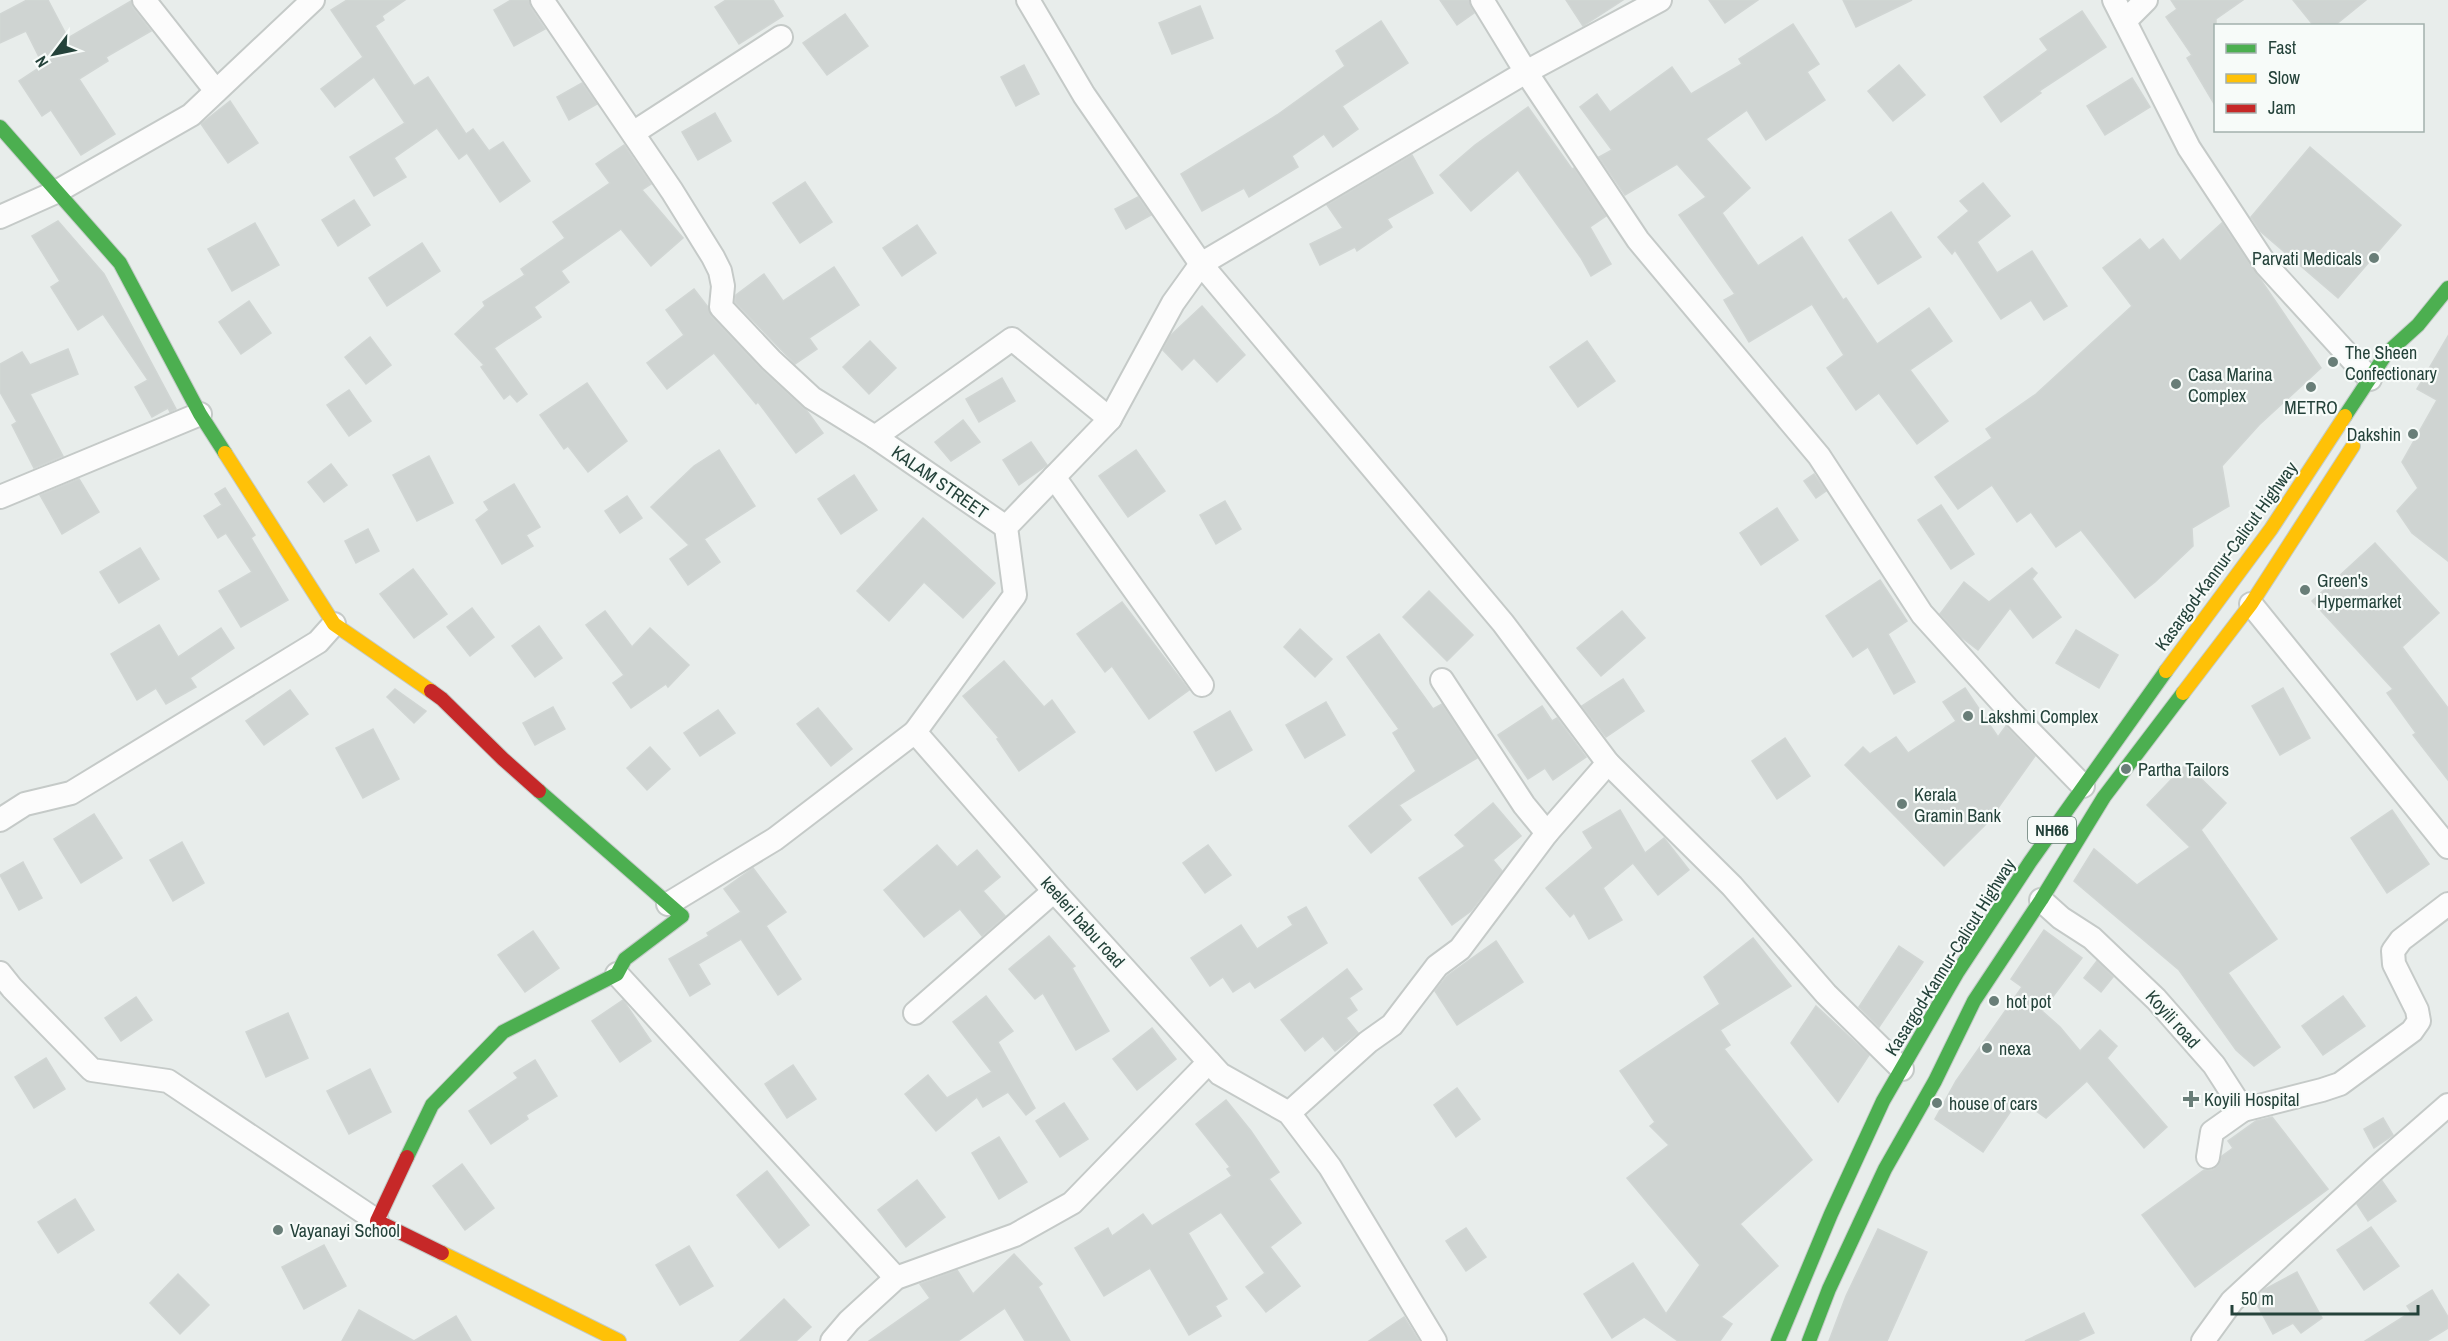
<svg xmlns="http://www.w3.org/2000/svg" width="2448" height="1341" font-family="'Archivo Narrow',sans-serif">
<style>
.building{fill:#cfd4d2;stroke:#d1d6d4;stroke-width:1.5}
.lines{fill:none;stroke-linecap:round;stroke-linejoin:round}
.street-casing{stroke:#c5cac8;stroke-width:26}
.fast-casing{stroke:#c3cbc8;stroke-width:16}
.slow-casing{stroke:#c3cbc8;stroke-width:16}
.jam-casing{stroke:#c3cbc8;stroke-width:16}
.street{stroke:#fcfcfc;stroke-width:22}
.fast{stroke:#4caf50;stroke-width:14}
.slow{stroke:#ffc107;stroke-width:14}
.jam{stroke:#c62828;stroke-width:14}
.poi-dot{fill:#697e78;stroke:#f7fbf9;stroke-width:2}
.labels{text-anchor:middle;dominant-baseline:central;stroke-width:4.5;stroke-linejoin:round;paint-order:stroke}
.shield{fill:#f7fbf9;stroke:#637a73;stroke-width:1.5}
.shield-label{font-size:16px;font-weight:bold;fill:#24423a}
.poi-label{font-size:18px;fill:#24423a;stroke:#f7fbf9;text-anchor:start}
.street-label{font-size:18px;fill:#24423a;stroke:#f7fbf9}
</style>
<rect width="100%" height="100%" fill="#e8edeb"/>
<!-- building -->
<g class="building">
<path d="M27,0h21l20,38 63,-37 2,7 18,23 -45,26 2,4 -29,18 36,55 -34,21 -30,-45 -9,6 -23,-35 24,-16 -17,-34 -26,12v-29z"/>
<path d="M347,0h58l-23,16 2,4 -9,6 39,60 14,-9 38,57 7,-5 16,22 14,-9 27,39 -30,21 -33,-49 -8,6 -22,-31 -43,30 12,19 -32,19 -24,-39 55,-34 -31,-46 -39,30 -14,-18 42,-32 -32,-47z"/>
<path d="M511,0h18l2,8 14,21 -31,17 -20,-36z"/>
<path d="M726,0h47l10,16 -44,28 -24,-37z"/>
<path d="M1440,0h29l5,13 -17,12z"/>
<path d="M1566,0h57l-40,26z"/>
<path d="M1709,0h49l-33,23z"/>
<path d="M1843,0h69l-56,27z"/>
<path d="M2171,0h72l-27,19v88l-29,-49 5,-3 -26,-38 11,-8z"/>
<path d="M2293,0h73l-32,26h-20z"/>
<path d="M1200,6l13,32 -41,16 -13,-31z"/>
<path d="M2082,11l24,36 -67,44 2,2 -40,29 -17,-25 64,-47 -8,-11z"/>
<path d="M845,14l23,32 -41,29 -24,-32z"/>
<path d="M1381,21l27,42 -66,43 16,23 -25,18 -9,-13 -32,22 6,11 -49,30 -5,-9 -42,23 -21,-37 96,-59 68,-49 -9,-15z"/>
<path d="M1793,24l26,40 -12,8 18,28 -59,40 -19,-30 -41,29 44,49 -28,25 36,53 44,-29 41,63 3,-2 31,46 52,-36 23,33 -42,29 38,51 -31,23 -38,-51 -23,17 -29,-42 17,-13 -32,-51 -63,38 -25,-42 11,-6 -56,-79 27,-18 -29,-33 -52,31 -26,-38 13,-7 -32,-43 17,-13 13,18 62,-45 19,27 51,-30 -3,-5z"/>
<path d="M1024,65l15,29 -23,12 -15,-29z"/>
<path d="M1899,65l26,30 -32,26 -25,-30z"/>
<path d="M2132,78l18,29 -45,28 -18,-29z"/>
<path d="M582,83l15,21 -28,16 -12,-23z"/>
<path d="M230,101l28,42 -30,20 -27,-39z"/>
<path d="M1528,107l44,62 2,-1 32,48 -16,11 21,37 -20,12 -10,-18 -63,-88 -47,41 -31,-36 35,-30z"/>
<path d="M715,113l16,28 -33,19 -16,-28z"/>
<path d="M624,145l27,39 -9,6 41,48 -32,28 -30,-37 -60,42 8,11 -35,25 7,10 -47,31 33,46 -10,8 -7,-8 -6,5 -23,-32 3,-2 -29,-31 30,-28 -2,-4 42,-27 -4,-6 44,-31 -12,-16 57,-39 -14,-19z"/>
<path d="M2310,147l91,78 -63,73 -78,-67 -9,-14z"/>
<path d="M1412,155l21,38 -46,26 5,8 -35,24 -2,-4 -35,18 -10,-21 33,-16 -16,-23z"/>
<path d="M805,182l27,40 -32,21 -27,-40z"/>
<path d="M1983,183l27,33 -33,26 20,31 35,-22 35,55 -23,14 -13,-20 -30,19 -46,-69 -3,4 -14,-17 31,-26 -9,-10z"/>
<path d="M1138,197l13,18 -25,14 -11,-20z"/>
<path d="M354,200l16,25 -32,21 -16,-26z"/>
<path d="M1891,212l30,45 -43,27 -29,-44z"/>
<path d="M58,221l46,53 72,135 -6,3 -2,-4 -16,9 -17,-30 13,-7 -45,-66 -25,16 -27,-43 9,-6 -28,-45z"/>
<path d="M255,223l24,42 -47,26 -24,-42z"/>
<path d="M2222,223l99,145 -62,57 -37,41 7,40 -37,22 1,18 -38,36 -20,16 -54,-68 -25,17 -25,-35 -14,10 -25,-37 -34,24 -23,-32 57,-39 -6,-9 50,-35 96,-88 -29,-38 37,-29 9,11 14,-11 17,22z"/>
<path d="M917,225l19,28 -34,23 -19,-28z"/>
<path d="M422,243l18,28 -53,35 -18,-28z"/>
<path d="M834,267l25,38 -50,33 8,11 -22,15 -60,-62 1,-7 28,-21 19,27z"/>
<path d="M694,289l14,18 3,9 50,53 46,42 16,22 -27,20 -38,-51 -2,2 -42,-51 -47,36 -20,-26 37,-28 -18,-25z"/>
<path d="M249,301l22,32 -30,21 -22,-32z"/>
<path d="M1202,306l43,49 -28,27 -23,-24 -12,12 -19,-20 7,-14z"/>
<path d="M2448,336v225l-36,-28 -15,-22 21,-23 -16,-26 35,-62 -20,-11z"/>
<path d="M370,337l21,28 -25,19 -21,-27z"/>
<path d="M870,341l26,27 -27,26 -26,-27z"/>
<path d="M1587,341l28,40 -37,26 -28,-40z"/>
<path d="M68,349l10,25 -48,20 33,62 -29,12 -22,-43 5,-3 -17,-30v-28l22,-12 8,13z"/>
<path d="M1002,378l13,23 -36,21 -13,-23z"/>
<path d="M587,383l40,58 -39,31 -20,-26 -4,3 -24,-34z"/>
<path d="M349,390l22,31 -22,15 -22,-31z"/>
<path d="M963,420l17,22 -29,19 -16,-19z"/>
<path d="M1031,442l16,23 -28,20 -16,-25z"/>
<path d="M719,450l36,56 -51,33 16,23 -32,23 -18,-26 19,-14 -38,-38 43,-41z"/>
<path d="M1136,450l29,41 -37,26 -29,-41z"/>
<path d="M429,456l24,47 -36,18 -24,-46z"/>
<path d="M331,464l16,21 -23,17 -16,-20z"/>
<path d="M1814,474l12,17 -10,7 -12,-17z"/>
<path d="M854,475l23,35 -36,24 -23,-35z"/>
<path d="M79,479l20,33 -37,22 -22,-39z"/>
<path d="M514,484l26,43 -14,8 7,11 -31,18 -26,-44 13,-10 -5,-8z"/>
<path d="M225,488l30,47 -4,3 37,62 -47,27 -22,-36 33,-19 -26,-39 -8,5 -14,-22 18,-11 -7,-11z"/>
<path d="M627,496l15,22 -22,15 -15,-22z"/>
<path d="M1225,501l16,28 -25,15 -16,-29z"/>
<path d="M1941,505l33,49 -23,15 -33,-49z"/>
<path d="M1777,508l21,32 -37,25 -21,-32z"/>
<path d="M923,518l72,65 -32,35 -39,-36 -35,39 -32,-30z"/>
<path d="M368,529l11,22 -23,12 -11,-22z"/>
<path d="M2375,543l64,70 -37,34 46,61v72l-35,-45 3,-2 -29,-40 6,-4 -81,-88z"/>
<path d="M140,548l19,31 -40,24 -19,-31z"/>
<path d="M2032,568l5,5 -5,6 29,38 -28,21 -23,-30 -32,42 -17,-13 -21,-23 24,-32 25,20z"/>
<path d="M413,569l34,45 -33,24 -34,-44z"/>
<path d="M1880,580l27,41 -19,13 27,48 -21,12 -26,-47 -15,10 -27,-41z"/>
<path d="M1429,591l44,44 -26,26 -44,-44z"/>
<path d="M1122,602l67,88 -40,29 -37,-53 -7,6 -28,-38z"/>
<path d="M472,608l22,29 -24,19 -23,-29z"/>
<path d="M605,611l27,36 18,-19 39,37 -21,22 -2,-3 -35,24 -18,-25 11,-8 -38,-50z"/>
<path d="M1622,611l23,27 -44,38 -24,-28z"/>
<path d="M159,625l19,32 43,-29 13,20 -44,30 6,9 -30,17 -10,-16 -19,12 -26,-46z"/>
<path d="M539,626l23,32 -27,19 -23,-31z"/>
<path d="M1300,629l32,30 -17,18 -31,-30z"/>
<path d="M2076,630l42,25 -19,33 -43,-25z"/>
<path d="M1379,634l54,75 9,-5 35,54 -78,47 12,15 -40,33 -22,-27 67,-55 -23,-38 6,-4 -52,-72z"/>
<path d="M1004,661l40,46 8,-7 23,32 -56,39 -22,-32 2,-1 -36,-42z"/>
<path d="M1623,679l21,32 -38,26 -24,-31z"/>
<path d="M1965,688l33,49 8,-11 29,30 -47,66 -44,44 -99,-101 18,-18 7,7 26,-17 12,16 48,-32 -13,-19z"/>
<path d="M2283,688l27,50 -30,17 -28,-49z"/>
<path d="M395,689l31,22 -12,12 -27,-26z"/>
<path d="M290,690l18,24 -44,31 -18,-24z"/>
<path d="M1326,702l19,33 -40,23 -19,-33z"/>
<path d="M1542,706l10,15 5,-3 29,39 -33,23 -8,-12 -17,11 -30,-44z"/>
<path d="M553,707l12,22 -30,16 -12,-22z"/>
<path d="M818,708l34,41 -21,17 -34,-42z"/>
<path d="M718,710l17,23 -35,23 -16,-23z"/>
<path d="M1230,711l22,39 -36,21 -22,-39z"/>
<path d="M373,729l26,50 -36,19 -27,-50z"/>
<path d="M1785,738l25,38 -33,23 -25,-38z"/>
<path d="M650,747l20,22 -23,21 -20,-22z"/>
<path d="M2186,764l40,39 -25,27 76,109 -49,34 52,74 -26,19 -18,-16 -57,-80 -105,-89 20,-32 43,36 53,-38 -43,-42z"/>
<path d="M1493,803l28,33 -28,24 9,11 -31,40 -19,14 -33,-47 46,-32 -10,-11z"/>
<path d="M1620,810l25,43 19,-15 25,32 -31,25 -25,-32 -30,25 19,32 -33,19 -15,-26 -4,4 -24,-29 47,-40 -10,-16z"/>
<path d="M2392,810l37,54 -42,29 -36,-55z"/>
<path d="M94,814l28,44 -41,25 -27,-44z"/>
<path d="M182,842l22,41 -31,18 -23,-41z"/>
<path d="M937,845l20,22 20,-17 23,27 -17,14 22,25 -23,20 -22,-27 -36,28 -40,-47z"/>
<path d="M1208,845l23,30 -26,18 -22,-30z"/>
<path d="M23,862l19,36 -23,12 -19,-35z"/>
<path d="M753,868l33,44 -20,14 35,53 -23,16 -37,-56 -43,25 12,20 -20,12 -21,-37 40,-23 -2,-3 34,-21 -17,-23z"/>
<path d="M1306,907l21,36 -72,45 -5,-7 -17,11 -10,-15 -13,9 -19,-28 50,-33 16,24 36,-24 -5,-8z"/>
<path d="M2044,930l38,28 -40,53 18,16 20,24 20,-21 17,16 -10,12 60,69 -23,21 -57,-67 -41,37 -27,-19 -36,53 -48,-33 21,-38 66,-94 -11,-8z"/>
<path d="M533,931l26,37 -34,24 -27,-37z"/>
<path d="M1049,936l26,30 -3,2 37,63 -33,19 -33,-57 -8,6 -26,-30z"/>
<path d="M1753,938l38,48 -71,44 10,15 -6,4 88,111 -72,64 38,42 -57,51 11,7 -12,17h-42l-34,-24 -32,21 -28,-44 49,-31 33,51 34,-49 -73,-87 42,-33 -19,-19 5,-4 -35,-51 100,-67 -16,-27z"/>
<path d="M1496,941l27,41 -66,43 -22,-34 12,-15z"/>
<path d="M1899,946l24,16 -44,65 -20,-20z"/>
<path d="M2097,961l16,16 -12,15 -17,-14z"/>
<path d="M1347,969l15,20 -13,9 8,12 -11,8 12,15 -23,18 -12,-15 -18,15 -24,-31z"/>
<path d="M986,996l27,35 -15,11 37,66 -9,7 -18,-23 -25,15 -6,-10 -41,34 -31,-37 23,-19 19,23 45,-26 -39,-50z"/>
<path d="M2343,996l22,30 -42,29 -21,-29z"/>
<path d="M136,997l16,23 -31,21 -16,-23z"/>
<path d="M623,1000l28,41 -31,21 -28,-41z"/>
<path d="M1816,1006l53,49 -31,47 -47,-59z"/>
<path d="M288,1013l20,45 -42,19 -20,-45z"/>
<path d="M1152,1028l24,31 -39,31 -24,-31z"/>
<path d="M46,1058l19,31 -31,19 -19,-31z"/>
<path d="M535,1060l22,36 -31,19 2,4 -37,25 -22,-33 49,-33 -4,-5z"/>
<path d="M793,1065l23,34 -29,19 -22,-34z"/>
<path d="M370,1069l21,43 -42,22 -22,-43z"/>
<path d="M1457,1088l23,31 -24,18 -22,-32z"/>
<path d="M1226,1100l25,31 28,41 -10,7 32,44 -31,24 30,39 -34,26 -20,-25 19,-14 -44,-61 -33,21 39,66 -12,7 6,10 -32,19 -39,-67 -46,28 -29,-48 33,-20 4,8 31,-22 9,12 80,-50 -5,-7 3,-2 -34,-43z"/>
<path d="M1064,1103l24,36 -28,18 -24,-36z"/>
<path d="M2272,1117l56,72 -133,98 -53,-72 62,-45h8l6,-4 4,-10 11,-8 -5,-7 28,-20z"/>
<path d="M2383,1118l10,17 -19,13 -10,-19z"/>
<path d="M999,1137l28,45 -28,17 -27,-46z"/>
<path d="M462,1164l32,44 -29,22 -32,-44z"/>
<path d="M767,1171l42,54 -30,23 -42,-53z"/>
<path d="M917,1180l28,37 -39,30 -28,-37z"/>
<path d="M2382,1181l14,20 -28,20 -11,-17z"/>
<path d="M75,1199l19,31 -36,23 -20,-31z"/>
<path d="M2371,1227l28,39 -35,24 -27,-40z"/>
<path d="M1466,1228l20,29 -20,14 -20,-30z"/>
<path d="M1878,1229l49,23 -40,89h-58l17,-45z"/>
<path d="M324,1245l22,41 -42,23 -22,-42z"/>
<path d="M689,1246l24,40 -33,19 -24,-40z"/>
<path d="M1014,1254l28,30 -4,3 32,54h-45l-20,-33 -47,33h-89l61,-43 -10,-14 37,-14 16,24z"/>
<path d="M2297,1272l25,46 -21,15 -8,-10 -20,11 -19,-35 11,-10z"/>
<path d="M178,1274l31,31 -29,29 -30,-31z"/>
<path d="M2432,1290l16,27v11l-21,13h-62l46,-29 -4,-6z"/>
<path d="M784,1299l27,28 -15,14h-56z"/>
<path d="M359,1310l55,31 42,-25 15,25h-129z"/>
<path d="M2084,1313l10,20 -17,8h-52z"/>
<path d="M1404,1317l15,24h-50z"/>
</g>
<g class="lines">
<!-- street casing -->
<g class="street-casing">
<g id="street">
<path d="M144,0l72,91"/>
<path d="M542,0l130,191 41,66 7,14 3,15 -2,21 50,53 41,38 63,39 137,-98 98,80"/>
<path d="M1028,0l56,95 117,169 325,-192 112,168 181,216 103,158 85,94 76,78"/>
<path d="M1482,0l44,72 134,-72"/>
<path d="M2114,0l75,148 77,117 104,114"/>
<path d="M2125,21l21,-21"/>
<path d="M633,133l148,-96"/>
<path d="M0,217l56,-25 135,-77 122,-115"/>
<path d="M875,437l131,90"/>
<path d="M1054,477l148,208"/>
<path d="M0,497l200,-83"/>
<path d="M2251,604l197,243"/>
<path d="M1442,680l82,125 23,28 61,-70"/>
<path d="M915,732l100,-137 -9,-68 104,-108 63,-116 28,-39 302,359 105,140 124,123 94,108 76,75"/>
<path d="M0,820l25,-16 46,-11 247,-151 16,-18"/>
<path d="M2041,900l20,18 31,20 64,61 58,66 29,45 -31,22 -4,25"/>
<path d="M668,904l107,-65 140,-107 139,159 166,183 69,39 41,54 105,174"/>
<path d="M0,973l12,15 80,82 76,11 209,140"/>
<path d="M617,974l279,304"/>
<path d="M915,1013l139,-122"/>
<path d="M2243,1110l79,-20 18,-6 72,-53 7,-10 -2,-11 -23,-46 -1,-13 8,-11 47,-36"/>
<path d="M1289,1113l79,-71 24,-17 45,-59 23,-17 87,-116"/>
<path d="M832,1341l17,-20 47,-43 119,-43 57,-32 137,-141"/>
<path d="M2203,1341l29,-40 144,-133 72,-63"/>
</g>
</g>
<!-- fast casing -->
<g class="fast-casing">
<g id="fast">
<path d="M0,127l120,136 80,151 25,39"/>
<path d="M2345,416l41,-62 32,-29 30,-37"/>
<path d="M407,1157l25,-52 71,-73 114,-58 8,-15 57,-43 -143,-125"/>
<path d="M1778,1341l53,-127 52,-113 74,-128 73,-111 136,-191"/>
<path d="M1809,1341l20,-52 56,-120 50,-88 39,-80 67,-101 63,-103 79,-104"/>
</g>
</g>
<!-- slow casing -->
<g class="slow-casing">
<g id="slow">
<path d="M225,453l109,171 97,67"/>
<path d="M2166,671l105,-142 74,-113"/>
<path d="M2183,693l68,-89 102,-158"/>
<path d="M442,1253l177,88"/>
</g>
</g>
<!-- jam casing -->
<g class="jam-casing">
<g id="jam">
<path d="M431,691l11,8 61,60 36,32"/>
<path d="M407,1157l-30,64 65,32"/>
</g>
</g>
<!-- street -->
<use href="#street" class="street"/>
<!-- fast -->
<use href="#fast" class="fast"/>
<!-- slow -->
<use href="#slow" class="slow"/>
<!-- jam -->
<use href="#jam" class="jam"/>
</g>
<!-- markers -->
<g class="poi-dot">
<circle cx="2374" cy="258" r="6"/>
<circle cx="2333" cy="362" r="6"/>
<circle cx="2176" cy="384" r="6"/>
<circle cx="2311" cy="387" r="6"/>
<circle cx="2413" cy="434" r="6"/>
<circle cx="2305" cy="590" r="6"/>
<circle cx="1968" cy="716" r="6"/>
<circle cx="2126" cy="769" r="6"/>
<circle cx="1902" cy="804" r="6"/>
<circle cx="1994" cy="1001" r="6"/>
<circle cx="1987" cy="1048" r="6"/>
<path d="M2188 1090h6v6h6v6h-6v6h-6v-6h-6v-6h6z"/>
<circle cx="1937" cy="1103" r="6"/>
<circle cx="278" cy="1230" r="6"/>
</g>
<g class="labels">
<!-- shield labels -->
<rect class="shield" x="2028" y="817" width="48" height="26" rx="4.5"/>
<g class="shield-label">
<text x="2052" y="830">NH66</text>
</g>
<!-- poi labels -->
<g class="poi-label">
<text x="2362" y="258" text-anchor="end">Parvati Medicals</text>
<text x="2345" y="352">The Sheen<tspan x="2345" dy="21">Confectionary</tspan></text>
<text x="2188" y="374">Casa Marina<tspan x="2188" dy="21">Complex</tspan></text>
<text x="2311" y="407" text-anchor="middle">METRO</text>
<text x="2401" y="434" text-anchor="end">Dakshin</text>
<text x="2317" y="580">Green's<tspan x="2317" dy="21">Hypermarket</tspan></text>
<text x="1980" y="716">Lakshmi Complex</text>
<text x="2138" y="769">Partha Tailors</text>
<text x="1914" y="794">Kerala<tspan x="1914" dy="21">Gramin Bank</tspan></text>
<text x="2006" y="1001">hot pot</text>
<text x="1999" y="1048">nexa</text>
<text x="2204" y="1099">Koyili Hospital</text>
<text x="1949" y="1103">house of cars</text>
<text x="290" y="1230">Vayanayi School</text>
</g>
<!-- street labels -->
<g class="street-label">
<text transform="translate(940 482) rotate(35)">KALAM STREET</text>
<text transform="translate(2226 556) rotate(-54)">Kasargod-Kannur-Calicut Highway</text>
<text transform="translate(1083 922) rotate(48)">keeleri babu road</text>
<text transform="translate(1950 957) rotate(-58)">Kasargod-Kannur-Calicut Highway</text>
<text transform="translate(2173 1019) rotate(48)">Koyili road</text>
</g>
</g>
<!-- legend -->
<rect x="2214" y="24" width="210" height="108" fill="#f7fbf9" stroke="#a3b1ad" stroke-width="1.5"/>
<rect x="2226" y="44" width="30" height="9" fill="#4caf50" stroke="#a3b1ad" stroke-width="1.5"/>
<text x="2268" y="54" font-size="18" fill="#24423a">Fast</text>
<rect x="2226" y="74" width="30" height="9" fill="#ffc107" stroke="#a3b1ad" stroke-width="1.5"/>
<text x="2268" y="84" font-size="18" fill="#24423a">Slow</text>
<rect x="2226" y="104" width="30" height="9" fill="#c62828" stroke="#a3b1ad" stroke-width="1.5"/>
<text x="2268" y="114" font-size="18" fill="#24423a">Jam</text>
<!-- north arrow -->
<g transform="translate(54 54) rotate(238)" stroke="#f7fbf9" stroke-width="4.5" paint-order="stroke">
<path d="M0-4.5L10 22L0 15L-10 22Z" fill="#24423a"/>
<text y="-9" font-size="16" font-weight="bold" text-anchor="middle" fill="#24423a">N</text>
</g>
<!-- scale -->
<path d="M2232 1305v9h186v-9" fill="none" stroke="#24423a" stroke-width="3"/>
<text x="2241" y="1305" font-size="18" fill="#24423a" stroke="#f7fbf9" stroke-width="4.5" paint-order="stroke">50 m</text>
</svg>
